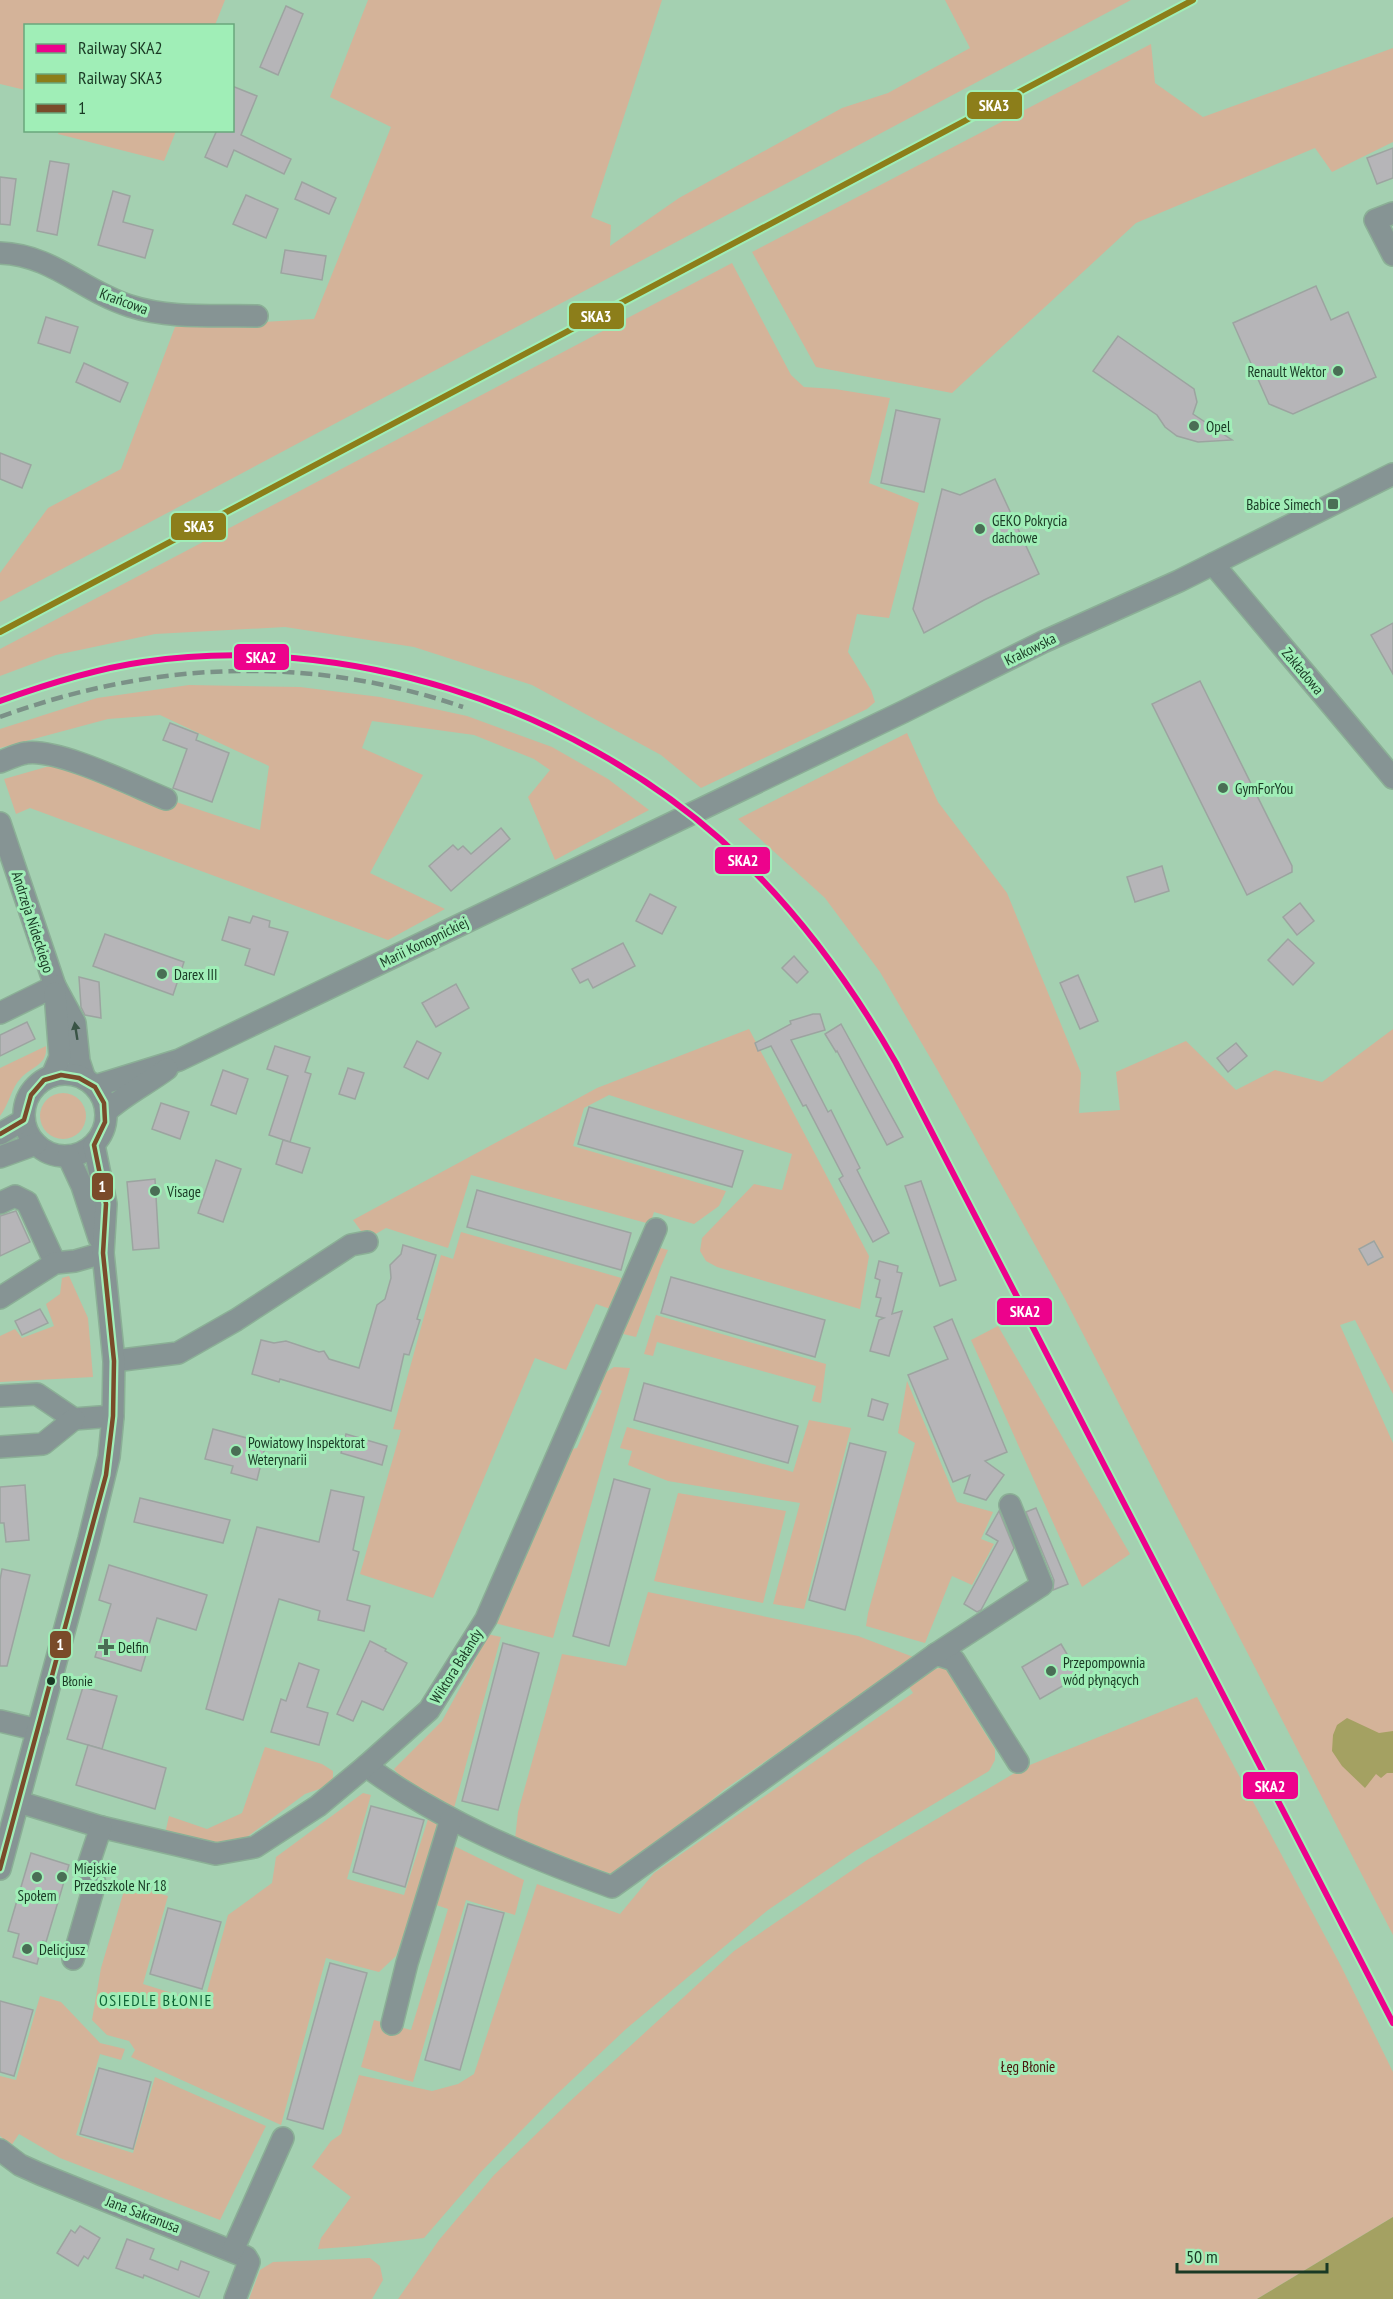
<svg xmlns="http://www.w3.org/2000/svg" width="1393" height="2299" font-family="'PT Sans Narrow',sans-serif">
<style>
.green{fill:#d4b399}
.water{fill:#a4a162}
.building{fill:#b6b5b8;stroke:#9ca4a0;stroke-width:1.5}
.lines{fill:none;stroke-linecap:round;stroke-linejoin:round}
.minor-casing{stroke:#8baf96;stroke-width:24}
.minor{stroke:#869494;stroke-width:21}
.rail{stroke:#7b9187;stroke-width:4.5;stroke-dasharray:12 6;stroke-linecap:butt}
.bus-1-casing{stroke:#a0eeb7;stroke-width:9}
.bus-1{stroke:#7a4b2a;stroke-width:4.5}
.rail-1-casing{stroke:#a0eeb7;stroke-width:10}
.rail-2-casing{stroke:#a0eeb7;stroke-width:10}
.rail-1{stroke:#ed028c;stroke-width:6}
.rail-2{stroke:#8c7e1a;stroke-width:6}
.oneway{fill:#3a5446}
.poi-dot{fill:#4a6e55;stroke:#a0eeb7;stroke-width:2}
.bus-dot{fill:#193924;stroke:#a0eeb7;stroke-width:2}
.labels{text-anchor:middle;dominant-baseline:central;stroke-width:6;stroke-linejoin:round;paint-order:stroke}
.bus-label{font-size:14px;fill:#193924;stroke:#a0eeb7;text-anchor:start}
.street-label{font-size:15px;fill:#193924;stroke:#a0eeb7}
.poi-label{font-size:15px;fill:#193924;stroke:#a0eeb7;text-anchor:start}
.park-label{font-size:15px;fill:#49160c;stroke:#a0eeb7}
.neighbourhood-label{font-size:16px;letter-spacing:1.5px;fill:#0f6536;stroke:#a0eeb7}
.line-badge{stroke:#a0eeb7;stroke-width:2}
.badge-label{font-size:16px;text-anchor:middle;font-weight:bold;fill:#fff}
</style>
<rect width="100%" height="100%" fill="#a4d0b1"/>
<!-- green -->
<g class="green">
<path d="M0,0h225l-10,25 -189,1 -1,64 -25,-6z"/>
<path d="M368,0h294l-71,217 20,8 -1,21 69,-48 163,-90 46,-15 82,-45 -25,-48h186l-1131,602v-29l48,-65 73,-39 54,-142 139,-8 77,-192 -61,-30z"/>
<path d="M1151,44l4,39 48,34 190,-69v94l-61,30 -17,-24 -179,75 -184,170 -136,-26 -64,-115z"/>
<path d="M59,130h117v1l-12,30 -106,-27z"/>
<path d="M732,263l59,112 13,12 31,2 55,9 -21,85 50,20 -30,115 -32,-4 -9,38 23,38 4,12 -8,7 -166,79 -40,-33 -129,-70 -118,-38 -129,-20 -130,7 -99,21 -56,21v-27z"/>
<path d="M189,685l111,2 80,10 87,19 85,31 56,32 41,31 -94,50 -27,-63 22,-27 -16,-11 -60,-24 -102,-14 -10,27 61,27 -53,98 75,36 -57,31 -358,-132 -14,6 -12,-35 42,-12 20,-2 194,65 9,-64 -109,-51 -52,4 -108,29v-19l97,-31z"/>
<path d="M907,733l31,69 69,91 74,180 -2,40 41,-3 -4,-38 70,-31 50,49 39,-20 47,12 71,-53v365l-38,-74 -15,5 53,118v492l-328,-636 -127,-228 -58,-99 -55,-74 -87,-79z"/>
<path d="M749,1029l120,227 -9,53 -143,-42 -11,-6 -6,-10 2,-13 52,-54 28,6 10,-36 -183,-59 -25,13 -11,38 153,45 -7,15 -25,18 -40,-12 -4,12 -179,-49 -23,73 -62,-20 -19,11 -14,-19 244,-132z"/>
<path d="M46,1046c2,19 -15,21 -25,32 -10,10 -12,27 -21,38v-48z"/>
<circle cx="63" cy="1116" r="23"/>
<path d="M461,1232l164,47 -12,31 -17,-6 -30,66 -31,-12 -102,240 -73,-24 41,-144 -8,-1 48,-174 12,4z"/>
<path d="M657,1247l11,3 -7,16 -25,71 -13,-3 2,-10z"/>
<path d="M69,1276l19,42 5,59 -93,5v-46l15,-7 7,9 32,-12 -8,-22 14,-10 2,-16z"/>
<path d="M656,1315l170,49 -5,39 -9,-2 4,-15 -159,-44 -4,14 -9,-2z"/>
<path d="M998,1326l132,228 -48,33 -111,-247z"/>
<path d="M614,1367l16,1 -77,270 -62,-16 77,-172 9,-2 25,-57 -6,-4 7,-13z"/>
<path d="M907,1381l50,121 36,10 -12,27 13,5 -22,41 -20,-9 -27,67 -59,-17 2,-13 47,-170 -17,-10z"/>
<path d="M809,1420l42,8 -47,181 -31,-5 27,-101 -132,-22 -40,-16 4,-14 -12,-3 7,-21 166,45z"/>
<path d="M678,1493l108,18 -23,92 -109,-22z"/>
<path d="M648,1592l210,44 58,22 -191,131 -99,82 -14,3 -87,-28 -10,-7 3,-27 44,-158 64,12z"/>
<path d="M487,1634l14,3 -47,171 -42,-18 -18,-21 48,-48 30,-55z"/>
<path d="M944,1667l9,3 11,19 -4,4 35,56v11l-6,11 -134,80 -87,59 -142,119 -70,66 -76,78 -56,65 -66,8 -40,3 3,-11 30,-41 -39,-30 19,-26 10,-7 18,-59 73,16 26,-7 16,-10 63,-190 83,30 34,-41 259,-180 -5,-8 23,-15z"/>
<path d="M1197,1697l144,269 52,106v145l-136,82h-859l41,-59 55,-65 74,-72 166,-152 133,-91 158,-93z"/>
<path d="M265,1747l57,17 11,7v10l-8,6 -20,7 -58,43 -30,6 -52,-9 4,-18 38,13 35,-16z"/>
<path d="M363,1793l8,2 -24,84 57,16 25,-79 12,9 -2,9 -43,122 -17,16 -53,-14 -45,167 -150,-68 4,-7 -6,-9 -22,-6 -15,-15 9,-52 25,-84 42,12 -25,88 61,19 24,-88 44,-32 4,-26z"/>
<path d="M450,1844l74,36 -9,35 -49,-15 -53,182 -52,-15 13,-47 37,10 37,-121 -15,-5z"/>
<path d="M40,1996l21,6 39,41 25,6 -4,11 -21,-6 -24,81 57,18 22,-76 111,49 -46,94 -160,-62 -41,-24 -8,12 -11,-10v-60l16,4z"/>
<path d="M370,2258l10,8 3,14 -11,19h-123l11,-29 13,-8z"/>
</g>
<!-- water -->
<g class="water">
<path d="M1347,1718l32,15 14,-2v42h-6l-6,5 -5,-4 -11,14 -23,-22 -10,-15 1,-16 4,-10z"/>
<path d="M1393,2217v82h-136z"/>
</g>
<!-- building -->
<g class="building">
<path d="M286,6l17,8 -25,61 -18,-8z"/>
<path d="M232,86l25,10 -16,39 50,24 -7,15 -50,-24 -7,17 -22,-10 12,-27h15z"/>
<path d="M1393,148v30l-16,6 -10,-26z"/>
<path d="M50,161l19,3 -12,71 -20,-4z"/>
<path d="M0,177l16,2 -6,46 -10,-1z"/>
<path d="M302,182l34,16 -7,16 -34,-15z"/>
<path d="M113,191l17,5 -7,26 30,8 -8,28 -47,-13z"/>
<path d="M246,195l32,14 -12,29 -33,-14z"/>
<path d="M285,250l41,6 -4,24 -41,-7z"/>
<path d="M1316,286l15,34 17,-8 28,65 -83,37 -24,-10 -36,-81z"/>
<path d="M46,317l32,10 -8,26 -32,-10z"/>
<path d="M1118,336l76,53 3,13 -4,12 39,26 -34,2 -21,-6 -12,-9 -8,-12 -64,-44z"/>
<path d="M84,363l44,20 -8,19 -44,-20z"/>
<path d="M896,410l44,9 -16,73 -43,-9z"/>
<path d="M0,453l31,12 -9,23 -22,-9z"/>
<path d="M995,479l44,95 -55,26 -60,33 -11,-24 29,-120 18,6z"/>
<path d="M1393,623v51l-22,-39z"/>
<path d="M1200,681l92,185v6l-45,23 -95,-191z"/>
<path d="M170,723l28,11 -2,6 33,13 -17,49 -39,-14 14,-39 -24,-9z"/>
<path d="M501,828l9,11 -59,52 -22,-25 24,-21 5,5 5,-4 8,8z"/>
<path d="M1162,866l7,25 -34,11 -8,-25z"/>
<path d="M650,894l26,13 -14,27 -26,-13z"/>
<path d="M1300,903l14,18 -17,14 -14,-18z"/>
<path d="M253,916l17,5 -1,6 19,5 -14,43 -29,-10 5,-16 -28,-9 7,-23 21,6z"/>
<path d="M105,934l79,28 -11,33 -80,-29z"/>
<path d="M1288,939l26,24 -21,22 -25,-25z"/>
<path d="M623,943l12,23 -42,22 -5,-9 -8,4 -8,-14z"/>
<path d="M794,956l14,16 -11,11 -15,-15z"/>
<path d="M1078,975l20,46 -18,8 -20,-46z"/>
<path d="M79,977l20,5 2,36 -16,-3 -4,-8z"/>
<path d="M456,984l13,24 -33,19 -14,-24z"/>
<path d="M813,1014h7l5,16 -34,10 37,72 3,-2 29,58 -3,2 32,63 -16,9 -34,-63 4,-3 -37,-71 -3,1 -32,-60 -13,5 -3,-8 36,-19 -1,-3z"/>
<path d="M27,1022l8,17 -35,17v-21z"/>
<path d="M841,1024l62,113 -16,8 -50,-94 -1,1 -11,-18z"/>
<path d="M417,1041l24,12 -13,26 -24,-12z"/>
<path d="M1236,1043l11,13 -19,16 -11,-14z"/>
<path d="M275,1046l35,11 -5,15 6,2 -21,68 -21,-7 19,-59 -21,-7z"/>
<path d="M348,1068l16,5 -9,26 -16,-5z"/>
<path d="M223,1070l25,9 -12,35 -25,-9z"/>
<path d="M161,1103l28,9 -9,27 -28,-10z"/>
<path d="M589,1107l154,44 -11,36 -154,-43z"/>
<path d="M283,1140l27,8 -8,25 -26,-9z"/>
<path d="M216,1160l25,9 -18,53 -25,-9z"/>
<path d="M155,1179l4,69 -26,2 -6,-68z"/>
<path d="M921,1181l35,99 -16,6 -35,-100z"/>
<path d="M477,1190l154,43 -10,37 -154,-43z"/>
<path d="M16,1211l14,31 -30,14v-40z"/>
<path d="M1374,1241l9,16 -15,8 -9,-16z"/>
<path d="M403,1245l33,10 -19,64 3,1 -11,35 -5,-1 -13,57 -111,-32 -1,3 -27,-8 9,-34 13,3 12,-2 33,11 5,-1 5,8 30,9 18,-63 8,-6 6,-21 -1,-13 11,-11z"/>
<path d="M879,1261l19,5 -1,6 5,1 -10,41 10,-3 -13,45 -19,-5 9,-31 5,-2 -8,-2 5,-18 -5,-1 4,-17 -5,-2z"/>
<path d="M671,1277l154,43 -10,37 -154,-44z"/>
<path d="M40,1309l8,14 -26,12 -7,-14z"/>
<path d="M952,1319l55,133 -22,9 19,14 -18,25 -22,-7 6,-18 -17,7 -45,-107 40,-16 -14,-32z"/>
<path d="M644,1383l154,43 -10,37 -154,-43z"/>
<path d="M872,1399l16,5 -5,16 -15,-4z"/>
<path d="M213,1429l53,14 -9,37 -26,-7 2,-7 -28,-7z"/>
<path d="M346,1434l41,12 -5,19 -41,-12z"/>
<path d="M850,1443l36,9 -41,158 -36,-10z"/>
<path d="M614,1479l36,10 -41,157 -36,-10z"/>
<path d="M25,1485l4,55 -23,2 -2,-19h-4v-36z"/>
<path d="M331,1490l33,7 -11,53 6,2 -12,48 23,6 -6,25 -46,-11 2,-9 -41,-12 -36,121 -37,-11 51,-182 62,15z"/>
<path d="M140,1498l90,22 -7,23 -89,-21z"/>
<path d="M1036,1508l32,76 -15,6 1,-10 -28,-68z"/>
<path d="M999,1511l15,37 -33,62 -4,2 -13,-8 34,-63 -12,-7z"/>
<path d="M109,1565l98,30 -11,35 -39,-12 -16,53 -46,-14 16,-53 -12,-4z"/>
<path d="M2,1569l28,6 -23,91h-7v-86z"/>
<path d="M370,1641l16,8 -1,2 22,12 -24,47 -21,-9 -9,20 -16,-7z"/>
<path d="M503,1643l36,10 -41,157 -36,-9z"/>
<path d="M1061,1644l19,32 -40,23 -18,-32z"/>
<path d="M299,1663l20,7 -12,37 21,6 -9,32 -48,-13 10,-33 5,2z"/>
<path d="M83,1687l34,9 -15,53 -35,-10z"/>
<path d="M88,1745l78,23 -11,41 -79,-24z"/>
<path d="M371,1806l53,14 -19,67 -52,-15z"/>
<path d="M31,1853l38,12 -23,77 -3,-1 -6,23 -24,-7 6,-23 -11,-3z"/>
<path d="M468,1904l36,9 -44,157 -35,-10z"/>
<path d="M168,1908l53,14 -19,67 -52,-15z"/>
<path d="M330,1963l37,10 -44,156 -36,-10z"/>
<path d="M0,2001l33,9 -19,66 -14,-4z"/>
<path d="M99,2068l52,14 -18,67 -53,-15z"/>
<path d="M80,2226l20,12 -12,21 -4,-3 -6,10 -21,-13 14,-23 4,3z"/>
<path d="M127,2239l27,10 -4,10 28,11 3,-9 28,11 -10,25 -55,-22 -1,3 -27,-10z"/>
</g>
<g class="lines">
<!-- minor casing -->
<g class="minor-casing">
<g id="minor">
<path d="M1393,213l-18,7 18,35"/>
<path d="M0,253c53,2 82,38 130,53 40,13 85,9 127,10"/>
<path d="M1213,564l180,214"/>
<path d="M0,762c8,-3 18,-8 26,-9 32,-5 108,33 140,46"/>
<path d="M0,823l55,163 20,37 4,38 6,18"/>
<path d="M0,1013l55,-27"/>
<circle cx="65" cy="1115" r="41"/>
<path d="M52,1076l8,-19 -5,-64"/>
<path d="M95,1086l84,-26 724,-348 140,-70 136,-61 214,-107"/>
<path d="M106,1112c18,-17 41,-28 61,-43"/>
<path d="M0,1134l24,-14"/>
<path d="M68,1156l14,30 17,52"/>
<path d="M0,1157l36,-13"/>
<path d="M0,1203l15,-7 12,6 28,61"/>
<path d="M0,1298l55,-35 20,-2 28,-8"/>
<path d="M114,1361l64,-8 58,-33 115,-75 16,-3"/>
<path d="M0,1396l37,-2 37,25 39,-3"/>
<path d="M0,1447l43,-3 31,-25"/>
<path d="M936,1654l18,6 64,102"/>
<path d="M0,1721l38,9"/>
<path d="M366,1766c75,55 160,90 246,121l324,-233 106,-69 -32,-80"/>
<path d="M19,1802l82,25 115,27 39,-7 63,-41 48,-40 63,-56 57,-91 170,-390"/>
<path d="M0,1869l89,-330 20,-82 4,-41 1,-55 -11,-108 3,-49 -12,-59"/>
<path d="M73,1959l22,-76 -7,-17 13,-39"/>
<path d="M392,2024l15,-61 44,-144"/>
<path d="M0,2150l20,15 20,9 206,83 3,5 -14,37"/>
<path d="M233,2250l50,-112"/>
</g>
</g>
<!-- minor -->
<use href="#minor" class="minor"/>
<!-- rail -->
<path class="rail" d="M0,717c152,-56 309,-63 463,-10"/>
<!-- bus-1 casing -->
<g class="bus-1-casing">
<path id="bus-1" d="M0,1134l24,-14 7,-25 13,-15 17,-5 18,3 16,9 9,16 1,19 -11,23 12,59 -3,49 11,108 -1,55 -7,59 -106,394"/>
</g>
<!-- bus-1 -->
<use href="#bus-1" class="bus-1"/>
<!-- rail-1 casing -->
<g class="rail-1-casing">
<path id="rail-1" d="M0,701c47,-17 94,-32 143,-39 200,-30 426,43 577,177 72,64 128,140 176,224l497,960"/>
</g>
<!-- rail-2 casing -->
<g class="rail-2-casing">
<path id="rail-2" d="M0,632l1193,-632"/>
</g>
<!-- rail-1 -->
<use href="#rail-1" class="rail-1"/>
<!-- rail-2 -->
<use href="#rail-2" class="rail-2"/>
</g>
<!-- one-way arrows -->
<defs><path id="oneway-solid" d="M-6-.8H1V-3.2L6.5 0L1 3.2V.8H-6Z" transform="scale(1.5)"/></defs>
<use class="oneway" href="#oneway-solid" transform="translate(76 1031) rotate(-99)"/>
<!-- markers -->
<g class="poi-dot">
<circle cx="1338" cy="371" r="6"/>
<circle cx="1194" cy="426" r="6"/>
<rect x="1327" y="498" width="12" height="12" rx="3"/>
<circle cx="980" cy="529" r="6"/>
<circle cx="1223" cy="788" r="6"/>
<circle cx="162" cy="974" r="6"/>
<circle cx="155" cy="1191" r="6"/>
<circle cx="236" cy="1451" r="6"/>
<path d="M103 1638h6v6h6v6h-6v6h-6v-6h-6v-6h6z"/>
<circle cx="1051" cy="1671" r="6"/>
<circle cx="37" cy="1877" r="6"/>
<circle cx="62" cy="1877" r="6"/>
<circle cx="27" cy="1949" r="6"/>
</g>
<circle class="bus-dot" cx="51" cy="1681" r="5"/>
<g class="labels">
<!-- bus labels -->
<g class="bus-label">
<text x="62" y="1681">Błonie</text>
</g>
<!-- street labels -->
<g class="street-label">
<text transform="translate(124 301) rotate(20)">Krańcowa</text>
<text transform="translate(1030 649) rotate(-26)">Krakowska</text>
<text transform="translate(1303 671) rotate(50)">Zakładowa</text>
<text transform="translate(33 922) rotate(72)">Andrzeja Nideckiego</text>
<text transform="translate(424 942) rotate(-26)">Marii Konopnickiej</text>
<text transform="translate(456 1666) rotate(-58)">Wiktora Bałandy</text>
<text transform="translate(143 2214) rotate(21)">Jana Sakranusa</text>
</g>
<!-- poi labels -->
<g class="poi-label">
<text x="1326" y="371" text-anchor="end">Renault Wektor</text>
<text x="1206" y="426">Opel</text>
<text x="1321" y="504" text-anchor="end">Babice Simech</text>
<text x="992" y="520">GEKO Pokrycia<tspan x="992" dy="17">dachowe</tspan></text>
<text x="1235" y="788">GymForYou</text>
<text x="174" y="974">Darex III</text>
<text x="167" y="1191">Visage</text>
<text x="248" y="1442">Powiatowy Inspektorat<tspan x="248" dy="17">Weterynarii</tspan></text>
<text x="118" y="1647">Delfin</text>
<text x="1063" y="1662">Przepompownia<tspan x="1063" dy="17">wód płynących</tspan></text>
<text x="74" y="1868">Miejskie<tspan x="74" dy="17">Przedszkole Nr 18</tspan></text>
<text x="37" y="1895" text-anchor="middle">Społem</text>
<text x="39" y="1949">Delicjusz</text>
</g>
<!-- park labels -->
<g class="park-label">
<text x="1028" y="2066">Łęg Błonie</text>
</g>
<!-- neighbourhood labels -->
<g class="neighbourhood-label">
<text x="156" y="2000">OSIEDLE BŁONIE</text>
</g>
</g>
<g class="line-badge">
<rect x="966" y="91" width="57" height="29" rx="6" fill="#8c7e1a"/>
<rect x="568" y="302" width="57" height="28" rx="6" fill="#8c7e1a"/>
<rect x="170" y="512" width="57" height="29" rx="6" fill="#8c7e1a"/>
<rect x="233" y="643" width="57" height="28" rx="6" fill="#ed028c"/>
<rect x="714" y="846" width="57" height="29" rx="6" fill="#ed028c"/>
<rect x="91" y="1172" width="23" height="29" rx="6" fill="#7a4b2a"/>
<rect x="996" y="1297" width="57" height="29" rx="6" fill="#ed028c"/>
<rect x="49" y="1630" width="23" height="29" rx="6" fill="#7a4b2a"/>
<rect x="1242" y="1771" width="57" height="29" rx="6" fill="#ed028c"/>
</g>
<g class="badge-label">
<text x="994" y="111">SKA3</text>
<text x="596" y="322">SKA3</text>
<text x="199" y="532">SKA3</text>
<text x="261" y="663">SKA2</text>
<text x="743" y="866">SKA2</text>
<text x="102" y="1192">1</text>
<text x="1025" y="1317">SKA2</text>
<text x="60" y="1650">1</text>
<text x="1270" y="1792">SKA2</text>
</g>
<!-- legend -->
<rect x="24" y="24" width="210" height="108" fill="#a0eeb7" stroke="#6aa67c" stroke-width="1.5"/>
<rect x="36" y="44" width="30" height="9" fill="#ed028c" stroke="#6aa67c" stroke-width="1.5"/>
<text x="78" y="54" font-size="18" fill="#193924">Railway SKA2</text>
<rect x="36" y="74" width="30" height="9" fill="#8c7e1a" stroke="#6aa67c" stroke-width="1.5"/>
<text x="78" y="84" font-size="18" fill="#193924">Railway SKA3</text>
<rect x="36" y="104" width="30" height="9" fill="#7a4b2a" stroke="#6aa67c" stroke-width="1.5"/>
<text x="78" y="114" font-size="18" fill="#193924">1</text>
<!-- scale -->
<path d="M1177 2263v9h150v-9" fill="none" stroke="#193924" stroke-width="3"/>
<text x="1186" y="2263" font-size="18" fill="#193924" stroke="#a0eeb7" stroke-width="4.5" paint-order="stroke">50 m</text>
</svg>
